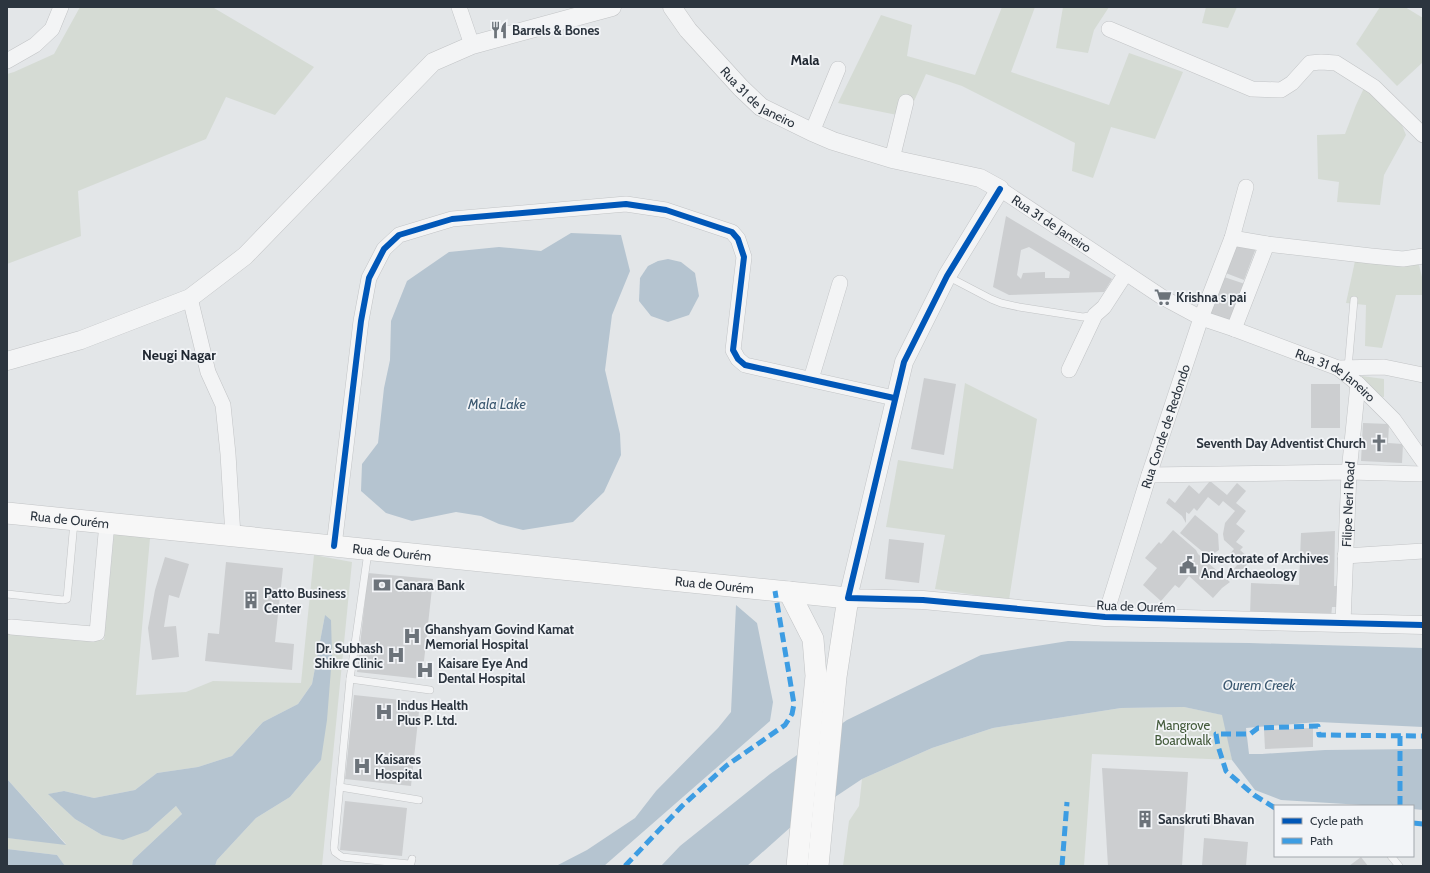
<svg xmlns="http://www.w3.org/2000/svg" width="1430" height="873" font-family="Cabin,sans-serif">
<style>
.green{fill:#d5dbd4}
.water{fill:#b5c4d0}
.building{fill:#ccced0;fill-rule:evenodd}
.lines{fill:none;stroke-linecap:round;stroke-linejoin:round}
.service-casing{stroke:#c2c4c6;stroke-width:8}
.minor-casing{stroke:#c2c4c6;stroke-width:16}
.tertiary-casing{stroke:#c2c4c6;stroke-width:19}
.secondary-casing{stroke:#c2c4c6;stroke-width:22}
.service{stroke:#f3f4f5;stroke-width:7}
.minor{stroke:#f3f4f5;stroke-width:15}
.tertiary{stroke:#f3f4f5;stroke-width:18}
.secondary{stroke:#f7f7f7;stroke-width:21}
.quiet{stroke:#3d9de3;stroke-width:5;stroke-dasharray:10 5;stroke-linecap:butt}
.cycleway-casing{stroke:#f2f4f7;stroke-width:8}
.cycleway{stroke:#0057b8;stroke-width:6}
.labels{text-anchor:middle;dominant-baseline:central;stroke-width:3.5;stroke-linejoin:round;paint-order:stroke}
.poi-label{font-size:13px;font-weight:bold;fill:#2c353f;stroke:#f2f4f7;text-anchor:start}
.street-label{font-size:13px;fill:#2c353f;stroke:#f2f4f7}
.park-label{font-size:13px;fill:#435a3b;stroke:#f2f4f7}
.neighbourhood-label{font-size:14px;font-weight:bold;fill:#1e2630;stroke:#f2f4f7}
.water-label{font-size:14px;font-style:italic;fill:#3a576f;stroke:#f2f4f7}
</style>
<rect width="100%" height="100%" fill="#e3e6e8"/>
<!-- green -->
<g class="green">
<path d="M80,7h134v1l100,59 -39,48 -49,-18 -20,42 -128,52 3,45 -74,28v-190l7,-2 40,-18z"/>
<path d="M1002,7h33l-24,65 98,33 20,-52 54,19 -28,67 -44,-12 -18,51 -21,-7 3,-28 -113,-57 -36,-12 -19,43 -69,-14 43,-88 31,10 -5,31 68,19z"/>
<path d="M1063,7h46l-15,23 -6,23 -32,-5z"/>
<path d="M1206,7h31l-9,21 -26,-5z"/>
<path d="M1380,7h25l18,11v44l-26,24 -41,-42z"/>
<path d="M1364,88l35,30 7,17 -22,40 -4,30 -43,-3 2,-20 -21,-3 -1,-44 28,-1 11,-29z"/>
<path d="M1355,261l64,4 4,16v14h-27l-14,53 -17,-2 1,-41 -20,-2z"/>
<path d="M1362,376l22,3v18l-23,-3z"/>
<path d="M965,383l72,36 -28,181 -74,-11 10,-54 -59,-8 12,-67 55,9z"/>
<path d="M114,534l36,4 -14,157 50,-3 27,-11 88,2 13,-128 38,7 -30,304h-107l2,-6 39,-42 34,-21 31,-37 4,-145 -13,69 -14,20 -35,18 -31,34 -34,11 -41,6 -22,17 -41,8 -30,-7 -15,3 26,25 27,16 46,-4 28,-25 6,8 -49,46 -1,6h-67l-8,-11 -50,-6v-11l59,6 -59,-65v-146l97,7z"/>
<path d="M1184,707l39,8 9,45 -140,-6 -8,112h-241l6,-45 10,-15 3,-27 70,-31 61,-20 128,-20z"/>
</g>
<!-- water -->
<g class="water">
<path d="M571,233l50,2 9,36 -18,44 -7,55 15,64 1,21 -17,37 -31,30 -50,8 -24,-6 -18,-8 -25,-4 -44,9 -26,-8 -25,-22 1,-27 16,-21 6,-55 6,-28 1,-39 16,-40 42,-29 50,-5 42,4z"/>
<path d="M668,259l13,3 14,11 4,23 -10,19 -21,7 -17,-6 -12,-15 1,-23 8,-12 10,-5z"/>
<path d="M736,605l21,18 16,79 -3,19 -166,145h-48l31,-16 48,-32 21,-27 62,-63 13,-16z"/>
<path d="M325,615l6,5 1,36 -5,64 -6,40 -31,37 -34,21 -39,42 -2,6h-83l1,-6 49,-46 -6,-8 -28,25 -25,9 -21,-5 -27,-16 -27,-25 16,-3 30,7 41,-8 22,-17 41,-6 34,-11 31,-34 35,-18 14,-20z"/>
<path d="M1068,641l181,2 174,5v79l-105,-5 -72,6 3,26h13l63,-4 98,-1v61l-10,-1v-3h-35l-97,-6 -26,-10 -23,-30 -10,-45 -38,-8 -63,1 -128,20 -61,20 -70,31 -69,46 -46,41h-86l19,-20 90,-72 77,-54 134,-65z"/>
<path d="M7,779l59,66 -59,-7z"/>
<path d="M7,849l50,6 8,11h-58z"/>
</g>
<!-- building -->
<g class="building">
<path d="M1006,216l106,63 -8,13 -95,3 -16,-8zM1029,247l41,25 -1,6h-24v-6l-22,1 -2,6 -4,-4 4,-25z"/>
<path d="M1233,245l23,3 -12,32 -21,-8z"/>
<path d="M1224,277l21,7 -14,39 -22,-7z"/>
<path d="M924,378l32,6 -12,71 -33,-6z"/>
<rect x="1311" y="384" width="29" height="44"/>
<path d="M1363,423l26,1 -1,19 15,1 -1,19 -41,-2z"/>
<path d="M1210,481l17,14 10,-12 9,8 -10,12 10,8 -10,13 9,7 -9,11 7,5 -3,3 11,10 -15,17 -3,-7 5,-6 -10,-8 6,-7 -10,-9 -1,-6 2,-11 10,-12 -12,-10 -4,5 -11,-9 -11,14 -3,-3 -5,6 -3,-2v11l-4,-7 -16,-13 3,-5 6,5 14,-18 10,9z"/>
<path d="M1195,515l23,19 1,16 -10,7 -29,-24z"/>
<path d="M1173,530l23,20 2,4 32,28 -8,6 -9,10 -24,-22 -10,12 -4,-3 -14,16 -18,-16 14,-17 -12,-10 14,-16 2,2z"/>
<path d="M1335,531l-1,55h4l-1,21h-5l-1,11 -81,-2 1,-33 48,2 2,-52z"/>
<path d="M889,539l35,4 -5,40 -34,-4z"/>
<path d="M165,557l24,7 -10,34 -10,-3 -5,32 12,-1 3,31 -27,3 -4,-32 7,-38z"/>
<path d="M226,562l57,6 -8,74 19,2 -2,26 -87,-9 3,-28 11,1z"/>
<path d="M368,573l65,6 -11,100 -65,-7z"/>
<path d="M354,695l66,7 -9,84 -66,-7z"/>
<path d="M1313,728v19l-48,2 -1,-19z"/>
<path d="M1102,768l86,4 -6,94h-74z"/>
<path d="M345,801l62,7 -5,48 -62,-6z"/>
<path d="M1204,838l44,4 -2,24h-44z"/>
<path d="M1361,857l7,9h-19z"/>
</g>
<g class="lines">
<!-- service casing -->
<g class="service-casing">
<g id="service">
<path d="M947,276l44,23 10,4 18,4 64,10 12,-2"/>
<path d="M1348,368l6,-68"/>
<path d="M368,552l-18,127 -16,169 1,4 7,5 67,7 2,-1 1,-4"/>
<path d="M7,594l56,6 4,-1 7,-77"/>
<path d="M350,679l80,11"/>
<path d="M340,787l79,13"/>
<path d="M1391,856l8,10"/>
</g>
</g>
<!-- minor casing -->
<g class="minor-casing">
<g id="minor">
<path d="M459,7l13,38"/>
<path d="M1109,29l143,60 29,1 11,-7 18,-20 11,-1 15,1 38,24 49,48"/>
<path d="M7,61l28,-16 17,-16 9,-22"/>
<path d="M812,132l26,-63"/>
<path d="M892,159l14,-57"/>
<path id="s1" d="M1000,189l162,108 39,21 33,11 104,39 20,16 36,36 29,41"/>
<path d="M1232,238l35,6 104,12 32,3 20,-3"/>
<path d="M190,298l18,74 15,33 5,49 5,82"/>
<path d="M1234,329l33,-85"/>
<path d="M1338,368l46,-1 39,8"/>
<path d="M1069,370l26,-55 9,-8 22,-34"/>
<path d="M811,379l29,-96"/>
<path d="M1149,475l200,-3 74,2"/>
<path d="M334,546l27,-225 8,-43 15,-29 15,-14 53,-16 174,-15 40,6 66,22 6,7 6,18 -11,93 5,9 7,6 149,33"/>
<path d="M1345,556l78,-5"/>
<path id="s2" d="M1105,617l44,-142 52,-157 31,-80 14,-51"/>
<path id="s3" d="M1343,623l6,-151 9,-88"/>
<path d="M11,627l82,7 4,-1 10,-110"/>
</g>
</g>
<!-- tertiary casing -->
<g class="tertiary-casing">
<g id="tertiary">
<path id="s4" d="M672,7l16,23 53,58 20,19 51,25 21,9 59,18 88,19 20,11 -53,87 -43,86 -56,236 75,2 182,17 318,8"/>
<path d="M7,361l74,-21 109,-42 55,-42 188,-194 39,-17 140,-38"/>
</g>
</g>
<!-- secondary casing -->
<g class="secondary-casing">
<g id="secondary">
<path id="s5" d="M7,513l841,85 -12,79 -18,189"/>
<path d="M789,592l24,47 3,37 -19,190"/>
</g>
</g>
<!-- service -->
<use href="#service" class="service"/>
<!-- minor -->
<use href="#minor" class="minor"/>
<!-- tertiary -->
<use href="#tertiary" class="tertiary"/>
<!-- secondary -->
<use href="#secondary" class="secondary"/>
<!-- quiet -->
<g class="quiet">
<path d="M1400,806v-70"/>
<path d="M1275,808l-21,-13 -28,-24 -8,-25 -2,-12h34l8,-6 60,-2 1,9 104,1"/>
<path d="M1413,823l10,1"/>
<path d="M625,866l57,-60 44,-40 59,-41 7,-11 2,-10 -19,-113"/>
<path d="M1062,866l5,-64"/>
</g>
<!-- cycleway casing -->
<g class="cycleway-casing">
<g id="cycleway">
<path d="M1000,189l-53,87 -43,86 -56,236 75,2 182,17 318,8"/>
<path d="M334,546l27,-225 8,-43 15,-29 15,-14 53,-16 174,-15 40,6 66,22 6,7 6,18 -11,93 5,9 7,6 149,33"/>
</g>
</g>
<!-- cycleway -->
<use href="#cycleway" class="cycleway"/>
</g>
<!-- icons -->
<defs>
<g id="restaurant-bare" transform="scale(1.38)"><path d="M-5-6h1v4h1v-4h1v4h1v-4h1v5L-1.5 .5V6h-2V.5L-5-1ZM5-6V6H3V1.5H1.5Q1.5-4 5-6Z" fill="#6c737a" stroke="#f2f4f7" stroke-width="2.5" paint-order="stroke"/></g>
<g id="supermarket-bare" transform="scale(1.38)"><path d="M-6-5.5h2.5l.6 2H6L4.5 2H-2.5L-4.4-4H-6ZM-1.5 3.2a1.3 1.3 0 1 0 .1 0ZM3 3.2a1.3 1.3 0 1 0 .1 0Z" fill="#6c737a" stroke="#f2f4f7" stroke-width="2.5" paint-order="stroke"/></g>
<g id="church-bare" transform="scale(1.38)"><path d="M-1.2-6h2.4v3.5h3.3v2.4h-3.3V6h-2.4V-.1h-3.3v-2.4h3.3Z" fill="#6c737a" stroke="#f2f4f7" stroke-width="2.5" paint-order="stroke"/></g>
<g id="civic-bare" transform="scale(1.38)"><path d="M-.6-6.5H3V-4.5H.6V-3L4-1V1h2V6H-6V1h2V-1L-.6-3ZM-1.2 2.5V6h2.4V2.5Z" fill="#6c737a" stroke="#f2f4f7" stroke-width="2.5" paint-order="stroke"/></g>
<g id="bank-bare" transform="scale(1.38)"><path d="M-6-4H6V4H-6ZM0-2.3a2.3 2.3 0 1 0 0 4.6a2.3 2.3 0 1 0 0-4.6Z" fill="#6c737a" stroke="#f2f4f7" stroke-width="2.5" paint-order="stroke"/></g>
<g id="building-bare" transform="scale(1.38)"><path d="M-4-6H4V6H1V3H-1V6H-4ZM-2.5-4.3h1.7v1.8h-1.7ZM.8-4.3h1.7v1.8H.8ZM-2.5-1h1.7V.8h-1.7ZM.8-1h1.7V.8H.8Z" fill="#6c737a" stroke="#f2f4f7" stroke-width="2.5" paint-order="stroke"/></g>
<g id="hospital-bare" transform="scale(1.38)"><path d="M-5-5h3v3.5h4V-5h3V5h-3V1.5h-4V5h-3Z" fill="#6c737a" stroke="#f2f4f7" stroke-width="2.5" paint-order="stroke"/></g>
</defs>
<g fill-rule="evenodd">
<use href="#restaurant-bare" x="499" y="30"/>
<use href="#supermarket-bare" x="1163" y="297"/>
<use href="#church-bare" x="1379" y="443"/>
<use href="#civic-bare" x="1188" y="565"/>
<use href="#bank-bare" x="382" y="585"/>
<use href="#building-bare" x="251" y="600"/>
<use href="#hospital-bare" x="412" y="636"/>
<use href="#hospital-bare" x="396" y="655"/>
<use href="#hospital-bare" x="425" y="670"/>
<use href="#hospital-bare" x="384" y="712"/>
<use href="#hospital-bare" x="362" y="766"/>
<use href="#building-bare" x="1145" y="819"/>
</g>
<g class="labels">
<!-- poi labels -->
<g class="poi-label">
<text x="512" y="30">Barrels &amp; Bones</text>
<text x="1176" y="297">Krishna s pai</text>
<text x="1366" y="443" text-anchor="end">Seventh Day Adventist Church</text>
<text x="1201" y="558">Directorate of Archives<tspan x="1201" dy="15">And Archaeology</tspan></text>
<text x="395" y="585">Canara Bank</text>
<text x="264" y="593">Patto Business<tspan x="264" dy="15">Center</tspan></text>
<text x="425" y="629">Ghanshyam Govind Kamat<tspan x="425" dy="15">Memorial Hospital</tspan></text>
<text x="383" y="648" text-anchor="end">Dr. Subhash<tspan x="383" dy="15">Shikre Clinic</tspan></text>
<text x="438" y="663">Kaisare Eye And<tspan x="438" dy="15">Dental Hospital</tspan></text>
<text x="397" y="705">Indus Health<tspan x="397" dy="15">Plus P. Ltd.</tspan></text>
<text x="375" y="759">Kaisares<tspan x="375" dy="15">Hospital</tspan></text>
<text x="1158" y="819">Sanskruti Bhavan</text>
</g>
<!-- street labels -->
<g class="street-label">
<text stroke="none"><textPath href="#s4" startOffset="126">Rua 31 de Janeiro</textPath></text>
<text stroke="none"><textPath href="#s1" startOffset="62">Rua 31 de Janeiro</textPath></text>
<text stroke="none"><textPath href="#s1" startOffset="386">Rua 31 de Janeiro</textPath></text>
<text stroke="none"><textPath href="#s2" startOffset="200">Rua Conde de Redondo</textPath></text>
<text stroke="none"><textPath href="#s3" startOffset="119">Filipe Neri Road</textPath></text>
<text stroke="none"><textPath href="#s5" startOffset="63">Rua de Ourém</textPath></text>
<text stroke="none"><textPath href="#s5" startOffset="387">Rua de Ourém</textPath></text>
<text stroke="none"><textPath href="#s5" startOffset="711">Rua de Ourém</textPath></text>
<text transform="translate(1136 606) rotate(2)">Rua de Ourém</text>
</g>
<!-- park labels -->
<g class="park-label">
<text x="1183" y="725">Mangrove<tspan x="1183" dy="15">Boardwalk</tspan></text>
</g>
<!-- neighbourhood labels -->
<g class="neighbourhood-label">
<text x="805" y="60">Mala</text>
<text x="179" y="355">Neugi Nagar</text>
</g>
<!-- water labels -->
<g class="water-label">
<text x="497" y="404">Mala Lake</text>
<text x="1259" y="685">Ourem Creek</text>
</g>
</g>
<!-- border -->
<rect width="1430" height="873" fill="none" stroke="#2c353f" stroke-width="16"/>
<!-- legend -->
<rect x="1274" y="805" width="140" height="52" fill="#f2f4f7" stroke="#a3a8ad"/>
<rect x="1282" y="818" width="20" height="6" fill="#0057b8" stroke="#a3a8ad"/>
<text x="1310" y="825" font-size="12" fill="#2c353f">Cycle path</text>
<rect x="1282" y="838" width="20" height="6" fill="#3d9de3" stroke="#a3a8ad"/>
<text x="1310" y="845" font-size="12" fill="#2c353f">Path</text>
</svg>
